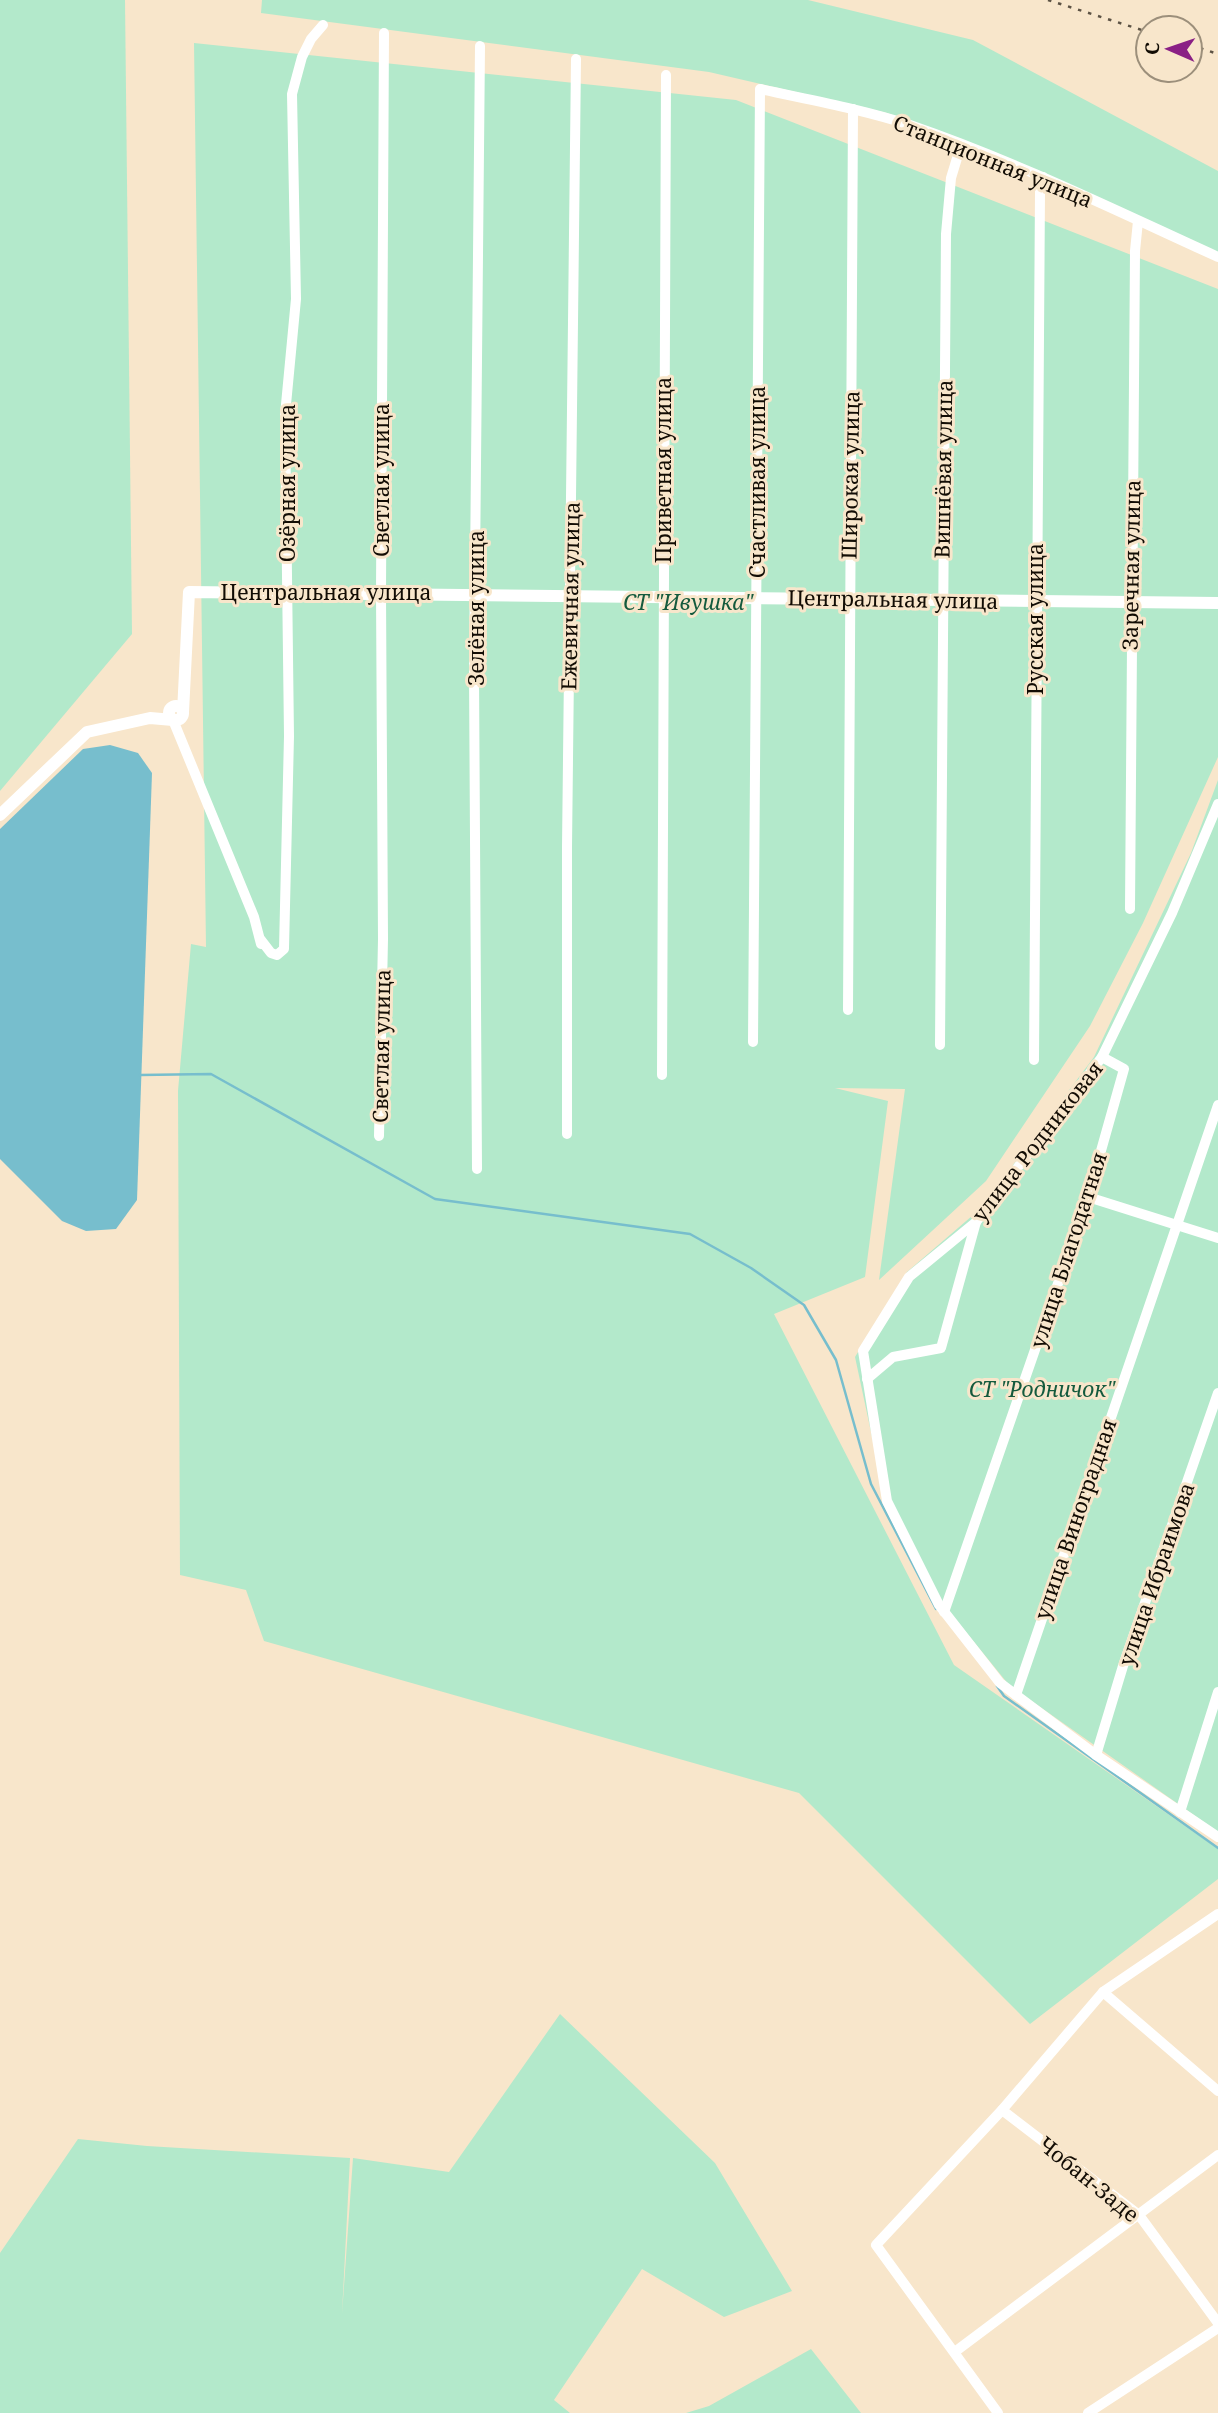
<svg xmlns="http://www.w3.org/2000/svg" width="1218" height="2413" viewBox="0 0 1218 2413" font-family="'Noto Serif',serif">
<style>
.green{fill:#b3e9cb}
.water{fill:#77becd}
.lines{fill:none;stroke-linecap:round;stroke-linejoin:round}
.stream{stroke:#77becd;stroke-width:2.5}
.minor{stroke:#fff;stroke-width:10}
.tertiary{stroke:#fff;stroke-width:12}
.rail{stroke:#5d5345;stroke-width:2.5;stroke-dasharray:3.5 7;stroke-linecap:butt}
.labels{text-anchor:middle;dominant-baseline:central;stroke-width:6;stroke-linejoin:round;paint-order:stroke}
.street-label{font-size:21px;fill:#120c04;stroke:#f8e6cb}
.park-label{font-size:21px;font-style:italic;fill:#145a3d;stroke:#f8e6cb}
</style>
<rect width="100%" height="100%" fill="#f8e6cb"/>
<g class="green">
<polygon points="0,0 125,0 132,634 0,791"/>
<polygon points="262,0 808,0 973,40 1218,171 1218,253 1043,175 887,113 709,72 261,13"/>
<polygon points="194,43 736,100 1218,289 1218,757 1143,923 1090,1026 986,1181 879,1280 905,1089 835,1088 888,1101 865,1277 774,1314 954,1665 1218,1849 1218,1879 1030,2024 799,1793 264,1641 246,1590 180,1575 178,1091 191,944 206,947"/>
<polygon points="1218,780 1218,1832 1009,1685 935,1594 887,1507 855,1357 907,1272 980,1209 1094,1057 1191,853"/>
<polygon points="560,2014 715,2163 792,2291 724,2317 642,2269 554,2400 570,2413 0,2413 0,2253 78,2139 147,2146 350,2158 342,2314 353,2158 449,2172"/>
<polygon points="811,2349 861,2413 686,2413 709,2406"/>
</g>
<polygon class="water" points="110,745 138,753 152,773 137,1200 116,1229 86,1231 62,1221 0,1159 0,829 83,749"/>
<g class="lines">
<g class="stream">
<polyline points="140,1075 211,1074 435,1199 690,1234 751,1268 804,1305 836,1360 871,1484 936,1609"/>
<polyline points="997,1686 1004,1696 1218,1848"/>
</g>
<g class="minor">
<polyline points="173,720 254,917 261,944"/>
<polyline points="1218,804 1172,913 1102,1057 976,1222 909,1277 863,1351 887,1501 939,1605 1000,1683 1096,1755 1218,1837"/>
<polyline points="1130,909 1135,251 1138,221"/>
<polyline points="261,940 271,953 277,955 284,949 289,736 285,415 296,299 292,94 302,57 311,39 323,25"/>
<polyline points="848,1010 853,109"/>
<path d="M753,1042l7,-953c50,11 101,20 150,36 105,36 207,86 308,132"/>
<polyline points="940,1045 946,234 951,178 961,145"/>
<polyline points="1034,1060 1040,192 1043,177"/>
<polyline points="662,1075 666,75"/>
<polyline points="567,1134 567,847 576,59"/>
<polyline points="379,1136 383,939 381,593 384,33"/>
<polyline points="477,1169 474,673 480,46"/>
<polyline points="1088,1197 1218,1238"/>
<polyline points="867,1379 893,1357 941,1348 976,1222"/>
<polyline points="944,1612 1088,1197 1124,1069 1102,1057"/>
<polyline points="1016,1695 1218,1105"/>
<polyline points="1096,1755 1123,1666 1218,1393"/>
<polyline points="1180,1812 1218,1692"/>
<polyline points="1103,1992 1218,2091"/>
<polyline points="1002,2110 1139,2215 1218,2323"/>
<polyline points="956,2351 1218,2155"/>
<polyline points="998,2413 876,2245 1002,2110 1103,1992 1218,1914"/>
<polyline points="1088,2413 1218,2328"/>
</g>
<g class="tertiary">
<circle cx="176" cy="713" r="7"/>
<polyline points="183,712 189,592 1218,603"/>
<polyline points="0,815 87,732 150,718 173,720"/>
</g>
<g class="rail">
<polyline points="1048,0 1148,32"/>
<polyline points="1190,45 1218,54"/>
</g>
</g>
<g class="labels">
<g class="street-label">
<text transform="translate(993 161) rotate(22)">Станционная улица</text>
<text transform="translate(943 469) rotate(-89)">Вишнёвая улица</text>
<text transform="translate(663 470) rotate(-90)">Приветная улица</text>
<text transform="translate(850 475) rotate(-89)">Широкая улица</text>
<text transform="translate(381 480) rotate(-90)">Светлая улица</text>
<text transform="translate(757 482) rotate(-90)">Счастливая улица</text>
<text transform="translate(287 483) rotate(-90)">Озёрная улица</text>
<text transform="translate(1131 565) rotate(-89)">Заречная улица</text>
<text x="326" y="592">Центральная улица</text>
<text transform="translate(570 596) rotate(-89)">Ежевичная улица</text>
<text transform="translate(893 599) rotate(1)">Центральная улица</text>
<text transform="translate(476 608) rotate(-90)">Зелёная улица</text>
<text transform="translate(1035 619) rotate(-90)">Русская улица</text>
<text transform="translate(381 1046) rotate(-89)">Светлая улица</text>
<text transform="translate(1037 1141) rotate(-52)">улица Родниковая</text>
<text transform="translate(1068 1250) rotate(-72)">улица Благодатная</text>
<text transform="translate(1075 1519) rotate(-71)">улица Виноградная</text>
<text transform="translate(1156 1574) rotate(-71)">улица Ибраимова</text>
<text transform="translate(1089 2179) rotate(39)">Чобан-Заде</text>
</g>
<g class="park-label">
<text x="688" y="602">СТ "Ивушка"</text>
<text x="1042" y="1389">СТ "Родничок"</text>
</g>
</g>
<g transform="translate(1169 49) rotate(272)"><circle r="33" fill="#f8e6cb" stroke="#9c8f7b" stroke-width="2"/>
<path d="M0-5L12 26L0 18L-12 26Z" fill="#8a2085"/>
<text y="-10" font-size="19" font-weight="bold" text-anchor="middle" fill="#120c04">С</text>
</g>
</svg>
